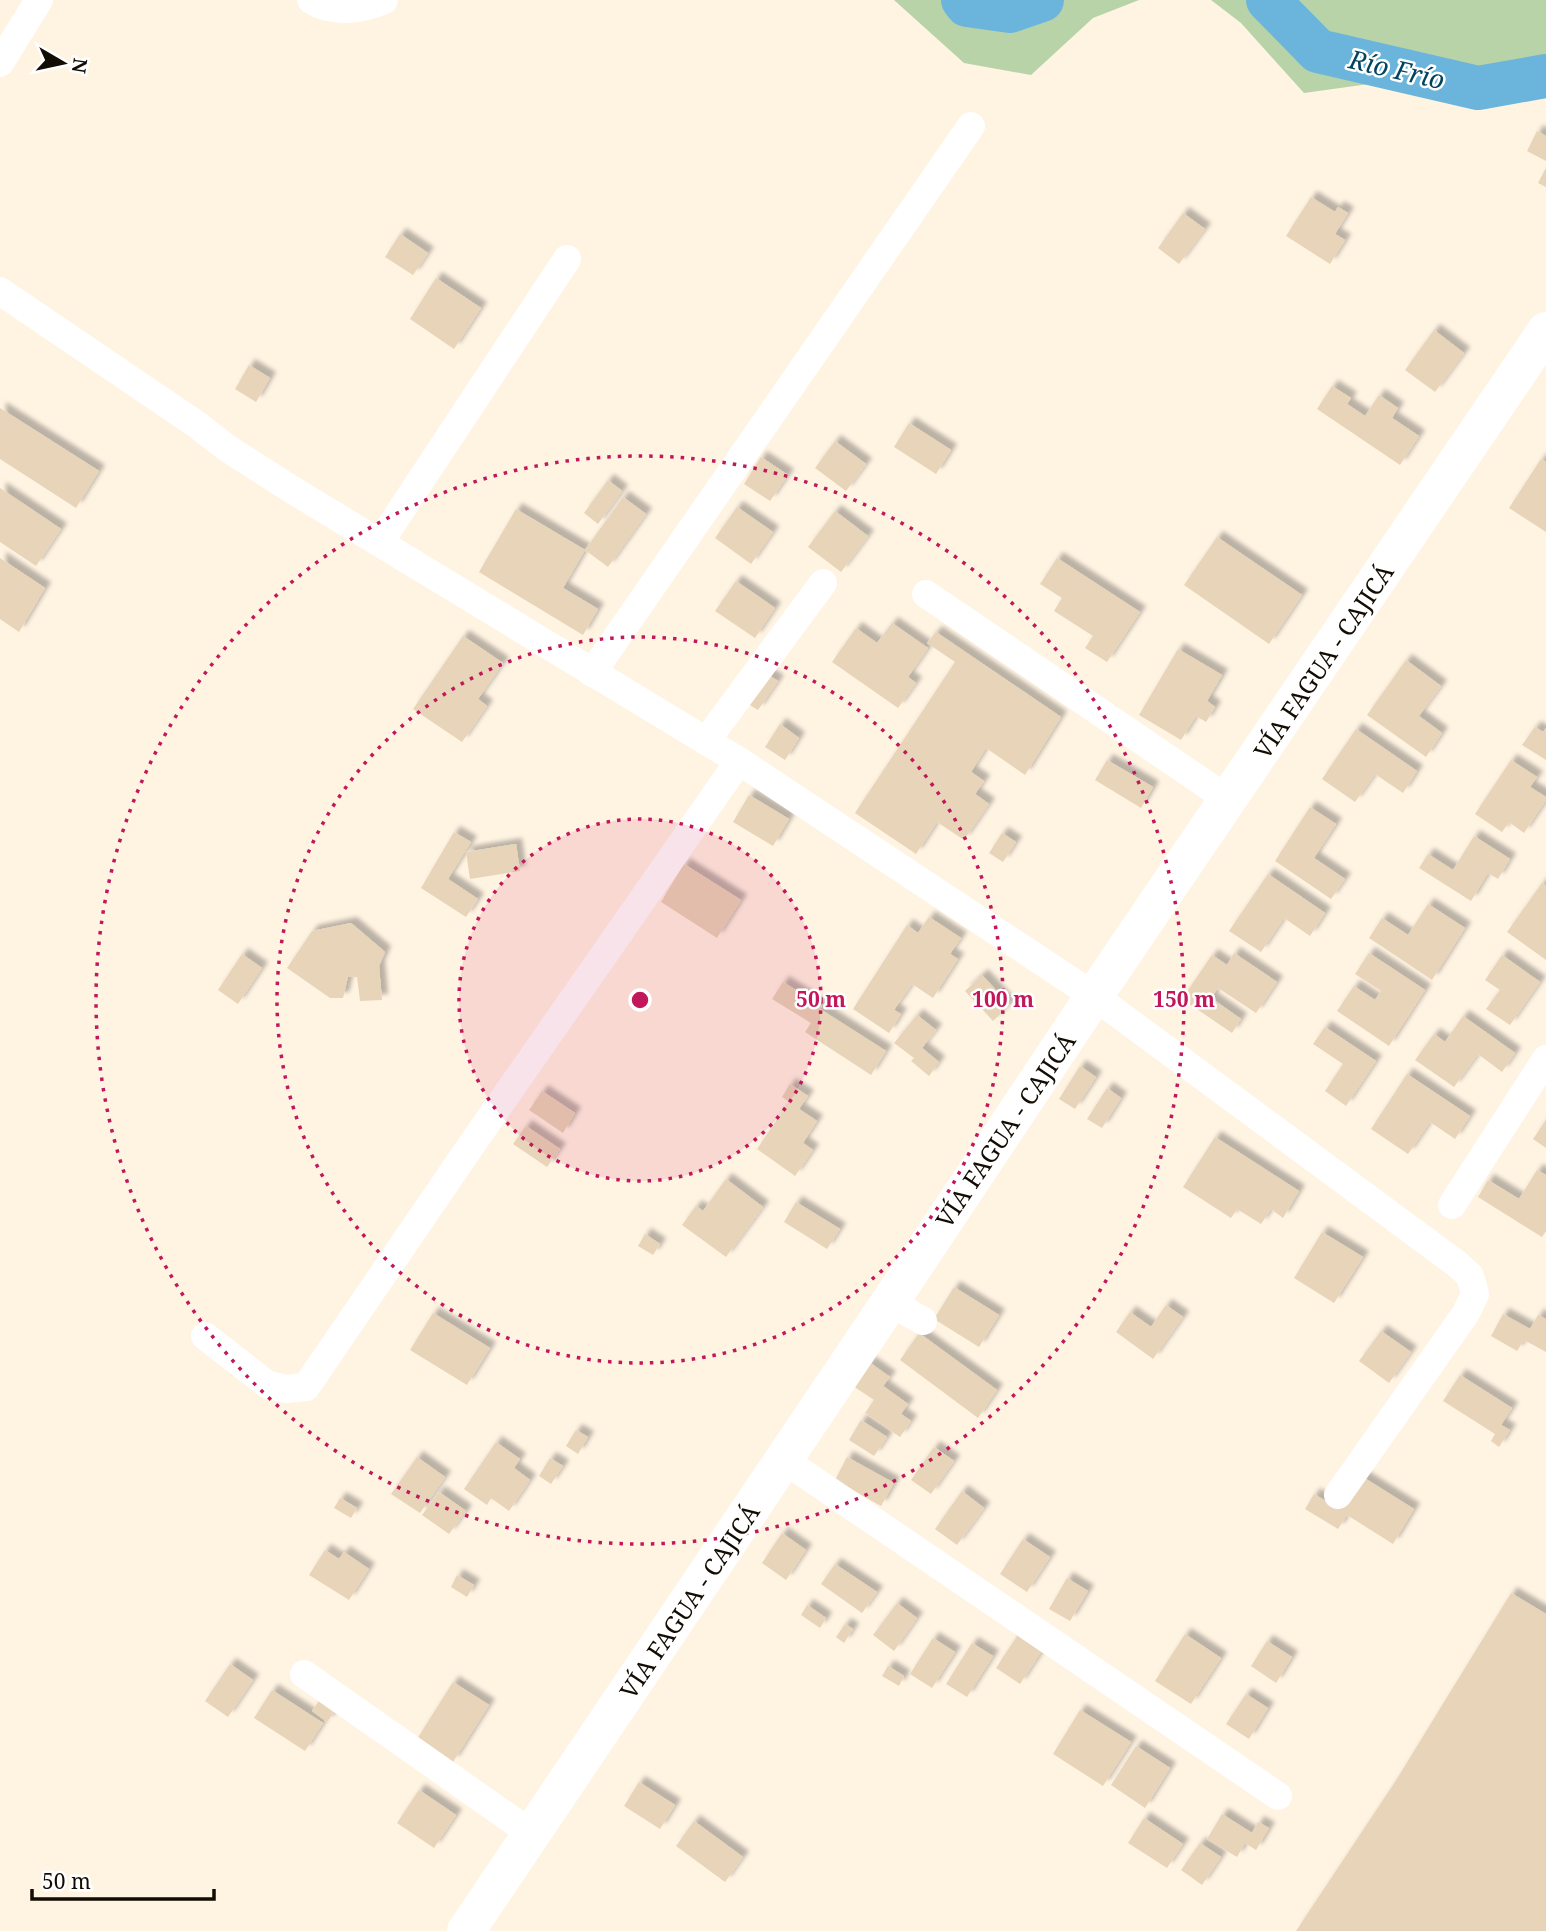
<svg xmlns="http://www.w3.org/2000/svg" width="1546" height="1931" viewBox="0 0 1546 1931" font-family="'Noto Serif',serif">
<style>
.green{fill:#b7d3a7}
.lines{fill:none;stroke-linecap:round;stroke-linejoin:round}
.river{stroke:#6bb5dc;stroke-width:44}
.building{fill:#e8d4b8;filter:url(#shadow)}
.street{stroke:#fff;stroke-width:28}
.secondary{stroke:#fff;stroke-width:38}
.ring{fill:none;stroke:#c2185b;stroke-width:3.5;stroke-dasharray:3.5 7}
.labels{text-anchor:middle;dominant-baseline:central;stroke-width:5;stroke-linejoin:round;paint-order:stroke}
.street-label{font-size:24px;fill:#120c03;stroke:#fff}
.water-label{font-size:26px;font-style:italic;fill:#02445e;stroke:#fff}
.centre{fill:#c2185b;stroke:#fff;stroke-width:3.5}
.ring-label{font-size:21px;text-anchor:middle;font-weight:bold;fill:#c2185b;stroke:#fff;stroke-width:5;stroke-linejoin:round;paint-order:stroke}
</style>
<defs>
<filter id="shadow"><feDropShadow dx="6" dy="-6" stdDeviation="2" flood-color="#0004"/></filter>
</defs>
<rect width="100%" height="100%" fill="#fff3e2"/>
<g class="green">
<polygon points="894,0 1139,0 1093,18 1031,75 964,63"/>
<polygon points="1211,0 1546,0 1546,76 1478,88 1399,70 1376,83 1304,93 1241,23"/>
</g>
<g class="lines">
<g class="river">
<polyline points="963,0 967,5 1010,11 1042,0"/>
<polyline points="1268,0 1318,51 1478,88 1546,76"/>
</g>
</g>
<g class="building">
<polygon points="1537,131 1546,136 1546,161 1527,151"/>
<polygon points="1546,168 1546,187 1538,183"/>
<polygon points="1311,197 1335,212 1338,207 1348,213 1335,234 1345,240 1330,264 1286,236"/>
<polygon points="1183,213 1205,229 1179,264 1158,248"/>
<polygon points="400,234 428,253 413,275 385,257"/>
<polygon points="436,278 481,308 454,349 410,319"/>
<polygon points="1434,330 1464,353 1435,392 1405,370"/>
<polygon points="249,365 270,378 256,402 235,389"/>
<polygon points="1332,386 1351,398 1347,404 1365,416 1379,395 1398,408 1392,418 1419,436 1400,465 1317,409"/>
<polygon points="0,408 99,471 76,508 0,459"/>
<polygon points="909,423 951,450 936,474 894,447"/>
<polygon points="835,441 866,464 846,491 815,468"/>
<polygon points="761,457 788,475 770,501 744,484"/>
<polygon points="1541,459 1546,462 1546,532 1509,508"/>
<polygon points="608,480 622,491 598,524 584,513"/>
<polygon points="0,488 61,529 36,566 0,542"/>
<polygon points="623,497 646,514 608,567 585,550"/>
<polygon points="737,507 773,532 751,564 715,538"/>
<polygon points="516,509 585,550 563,588 598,609 583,635 479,572"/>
<polygon points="835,511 868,536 841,572 808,547"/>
<polygon points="1217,537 1302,595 1269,644 1184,585"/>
<polygon points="0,558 45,588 19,632 0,619"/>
<polygon points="1057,558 1140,612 1107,662 1085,648 1093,636 1054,611 1062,598 1040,584"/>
<polygon points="736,581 775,608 755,638 715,611"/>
<polygon points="892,623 928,648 908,677 916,683 898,708 832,662 856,628 877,643"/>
<polygon points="936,632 1061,717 1025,775 986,748 971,772 984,781 975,794 989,804 964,840 937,822 916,854 855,813 955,662 927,643"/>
<polygon points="463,636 503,663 478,699 487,706 462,742 413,709"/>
<polygon points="1178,649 1222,675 1207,701 1215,707 1206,722 1196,716 1181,740 1139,715"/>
<polygon points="1406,660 1441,686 1419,716 1442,733 1426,757 1367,715"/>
<polygon points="765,673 778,681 758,710 745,702"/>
<polygon points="780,724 799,738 785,760 765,747"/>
<polygon points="1535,727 1543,732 1546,728 1546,760 1522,745"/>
<polygon points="1356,729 1417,771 1403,793 1375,774 1355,802 1322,779"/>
<polygon points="1107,760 1153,787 1141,808 1095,780"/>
<polygon points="1511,760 1537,777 1530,787 1546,797 1546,800 1524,833 1509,822 1502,832 1475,814"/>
<polygon points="749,795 789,819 773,846 733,822"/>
<polygon points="1310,807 1336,824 1314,858 1345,879 1331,899 1275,861"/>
<polygon points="454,832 471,842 448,879 478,899 466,917 421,888"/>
<polygon points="1002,833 1016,842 1003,862 989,853"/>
<polygon points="1474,836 1510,859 1498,879 1488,873 1471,901 1419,868 1428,854 1453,870"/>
<polygon points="516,844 520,871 470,879 466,852"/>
<polygon points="684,864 741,900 717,938 661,902"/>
<polygon points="1268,874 1325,913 1310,936 1284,918 1261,952 1229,931"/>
<polygon points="1542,883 1546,886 1546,960 1507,932"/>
<polygon points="1428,904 1465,928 1432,980 1369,938 1382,918 1408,935"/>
<polygon points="929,917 961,938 950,954 958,959 933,998 912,984 894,1010 901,1014 889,1033 853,1009 907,925 918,933"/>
<polygon points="351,923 385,952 379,966 382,1000 360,1001 357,977 348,977 343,998 330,998 287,968 312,931"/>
<polygon points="1234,953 1277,982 1256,1013 1218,988 1211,998 1241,1019 1232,1033 1182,999 1212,955 1227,965"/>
<polygon points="1369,953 1425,990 1389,1046 1337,1011 1354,986 1375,1000 1381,991 1355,974"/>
<polygon points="242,954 262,968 238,1004 218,990"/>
<polygon points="1502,955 1540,982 1510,1025 1486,1009 1500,990 1485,980"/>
<polygon points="982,975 1010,1005 993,1021 965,991"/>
<polygon points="783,982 822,1006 820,1009 886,1051 871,1075 805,1032 811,1023 772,999"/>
<polygon points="917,1015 936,1030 922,1048 939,1062 929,1076 911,1061 914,1058 894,1043"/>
<polygon points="1463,1016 1515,1053 1502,1072 1478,1054 1454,1087 1415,1060 1434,1034 1445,1042"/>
<polygon points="1325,1027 1376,1061 1346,1106 1325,1091 1343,1064 1313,1044"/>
<polygon points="1080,1066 1096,1077 1075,1109 1059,1099"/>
<polygon points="1407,1074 1470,1116 1455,1139 1430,1122 1408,1154 1371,1129"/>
<polygon points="790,1084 808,1096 799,1109 817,1121 803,1143 813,1150 795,1176 757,1149 789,1102 782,1097"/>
<polygon points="1107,1088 1121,1098 1102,1128 1087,1119"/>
<polygon points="542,1091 575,1113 563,1133 529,1110"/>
<polygon points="1546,1120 1546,1148 1533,1139"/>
<polygon points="526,1126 560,1149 547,1167 513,1144"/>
<polygon points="1215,1137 1299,1191 1283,1218 1271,1209 1261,1224 1237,1209 1231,1218 1183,1187"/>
<polygon points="1537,1170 1546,1175 1546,1231 1542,1237 1478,1197 1488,1180 1519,1199"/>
<polygon points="726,1179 763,1207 726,1257 682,1225 696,1206 703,1211"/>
<polygon points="796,1202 840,1229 827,1249 784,1222"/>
<polygon points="1322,1232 1363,1257 1334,1303 1294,1278"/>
<polygon points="645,1234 660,1244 653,1255 638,1246"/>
<polygon points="954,1287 999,1315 979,1347 934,1319"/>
<polygon points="1166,1305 1183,1317 1153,1359 1116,1332 1130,1312 1151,1327"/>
<polygon points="433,1313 490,1348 467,1385 410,1350"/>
<polygon points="1503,1314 1530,1329 1538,1315 1546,1319 1546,1352 1524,1340 1517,1351 1491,1336"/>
<polygon points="1381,1331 1411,1352 1389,1383 1359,1361"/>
<polygon points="919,1333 997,1390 978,1418 900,1360"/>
<polygon points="869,1362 890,1377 883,1386 908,1404 901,1414 911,1421 900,1437 865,1413 874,1400 853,1386"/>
<polygon points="1460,1375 1512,1408 1501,1425 1510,1430 1499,1447 1491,1441 1495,1434 1443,1401"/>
<polygon points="861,1420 887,1437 874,1456 849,1440"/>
<polygon points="576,1430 588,1437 578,1454 566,1446"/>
<polygon points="496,1442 520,1459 514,1468 530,1480 509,1511 491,1498 487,1505 464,1489"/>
<polygon points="934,1447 954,1461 931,1494 911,1480"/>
<polygon points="417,1457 445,1477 420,1513 391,1494"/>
<polygon points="847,1457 894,1483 881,1506 835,1480"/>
<polygon points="550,1458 563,1466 551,1484 539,1476"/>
<polygon points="1358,1474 1414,1509 1393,1544 1347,1515 1338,1529 1305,1509 1314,1494 1337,1508"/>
<polygon points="962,1491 984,1508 957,1545 935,1529"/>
<polygon points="439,1492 466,1511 449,1534 422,1515"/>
<polygon points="340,1498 357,1508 351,1518 334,1508"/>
<polygon points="782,1533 806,1550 786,1580 762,1563"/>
<polygon points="1023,1539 1050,1557 1027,1592 1000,1574"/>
<polygon points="325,1550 339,1559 344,1552 369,1569 349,1600 309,1575"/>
<polygon points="835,1564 877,1592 862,1613 821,1584"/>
<polygon points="457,1575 474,1585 467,1597 451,1587"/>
<polygon points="1067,1578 1088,1591 1070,1621 1049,1609"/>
<polygon points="1511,1593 1546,1614 1546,1931 1296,1931 1395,1782"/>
<polygon points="897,1603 917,1618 894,1651 873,1635"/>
<polygon points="807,1605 826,1618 820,1628 801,1615"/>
<polygon points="845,1624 853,1629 844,1643 836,1637"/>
<polygon points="1019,1633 1043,1649 1020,1684 996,1668"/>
<polygon points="1185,1634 1221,1658 1191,1704 1155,1681"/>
<polygon points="933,1638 955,1652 932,1688 910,1674"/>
<polygon points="1267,1641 1292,1657 1276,1683 1251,1666"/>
<polygon points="972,1643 993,1656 967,1697 946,1684"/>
<polygon points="230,1664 253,1680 228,1717 205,1701"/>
<polygon points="888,1666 904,1676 899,1686 882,1676"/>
<polygon points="453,1682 489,1705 453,1762 417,1739"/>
<polygon points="272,1690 323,1723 305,1751 254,1718"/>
<polygon points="1246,1694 1268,1708 1249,1739 1226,1724"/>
<polygon points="321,1698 337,1708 327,1722 312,1711"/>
<polygon points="1080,1710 1131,1742 1103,1786 1053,1754"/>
<polygon points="1136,1746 1170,1768 1145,1808 1111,1785"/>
<polygon points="639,1782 675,1805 660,1829 624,1806"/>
<polygon points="419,1790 456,1815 434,1848 397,1823"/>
<polygon points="1222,1814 1252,1833 1258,1822 1269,1828 1256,1850 1245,1843 1237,1857 1207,1839"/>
<polygon points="1144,1818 1183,1844 1167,1868 1128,1843"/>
<polygon points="694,1821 743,1857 725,1882 676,1846"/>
<polygon points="1200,1843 1221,1857 1202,1885 1181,1870"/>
</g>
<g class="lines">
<g class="street">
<path d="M311,0c22,14 51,10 73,0"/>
<polyline points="0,63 39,0"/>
<polyline points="0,291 196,424 227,448 291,489 739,761 1094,996 1457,1264 1470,1276 1475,1294 1466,1313 1338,1495"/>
<polyline points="380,542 567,259"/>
<polyline points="926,594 1229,800"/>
<polyline points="592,673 971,126"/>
<polyline points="706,741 823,583"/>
<polyline points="1452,1205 1546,1059"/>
<polyline points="890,1302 923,1321"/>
<polyline points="205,1336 268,1385 286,1389 306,1387 470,1147 739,761"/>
<polyline points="784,1460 1278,1796"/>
<polyline points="304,1674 532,1834"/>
</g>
<polyline class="secondary" points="466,1931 908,1275 1094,996 1546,331"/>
</g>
<circle cx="640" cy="1000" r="181" fill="#c2185b" fill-opacity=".12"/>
<g class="ring">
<circle cx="640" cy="1000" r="181"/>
<circle cx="640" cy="1000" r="363"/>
<circle cx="640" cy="1000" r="544"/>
</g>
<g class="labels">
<g class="street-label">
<text transform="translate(1323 661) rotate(-56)">VÍA FAGUA - CAJICÁ</text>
<text transform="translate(1005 1130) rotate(-56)">VÍA FAGUA - CAJICÁ</text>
<text transform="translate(689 1601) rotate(-56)">VÍA FAGUA - CAJICÁ</text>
</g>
<g class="water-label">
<text transform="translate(1397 69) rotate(13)">Río Frío</text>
</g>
</g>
<circle cx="640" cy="1000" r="10" class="centre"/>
<g class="ring-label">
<text x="821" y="1007">50 m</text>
<text x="1003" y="1007">100 m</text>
<text x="1184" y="1007">150 m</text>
</g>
<g transform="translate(63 63) rotate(99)" stroke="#ffffff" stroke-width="5" paint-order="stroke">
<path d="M0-5L12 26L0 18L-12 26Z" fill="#120c03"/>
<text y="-10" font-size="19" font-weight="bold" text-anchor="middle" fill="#120c03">N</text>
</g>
<path d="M32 1889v10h182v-10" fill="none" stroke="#120c03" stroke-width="3.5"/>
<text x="42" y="1889" font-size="21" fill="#120c03" stroke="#ffffff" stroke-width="5" paint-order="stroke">50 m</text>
</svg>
